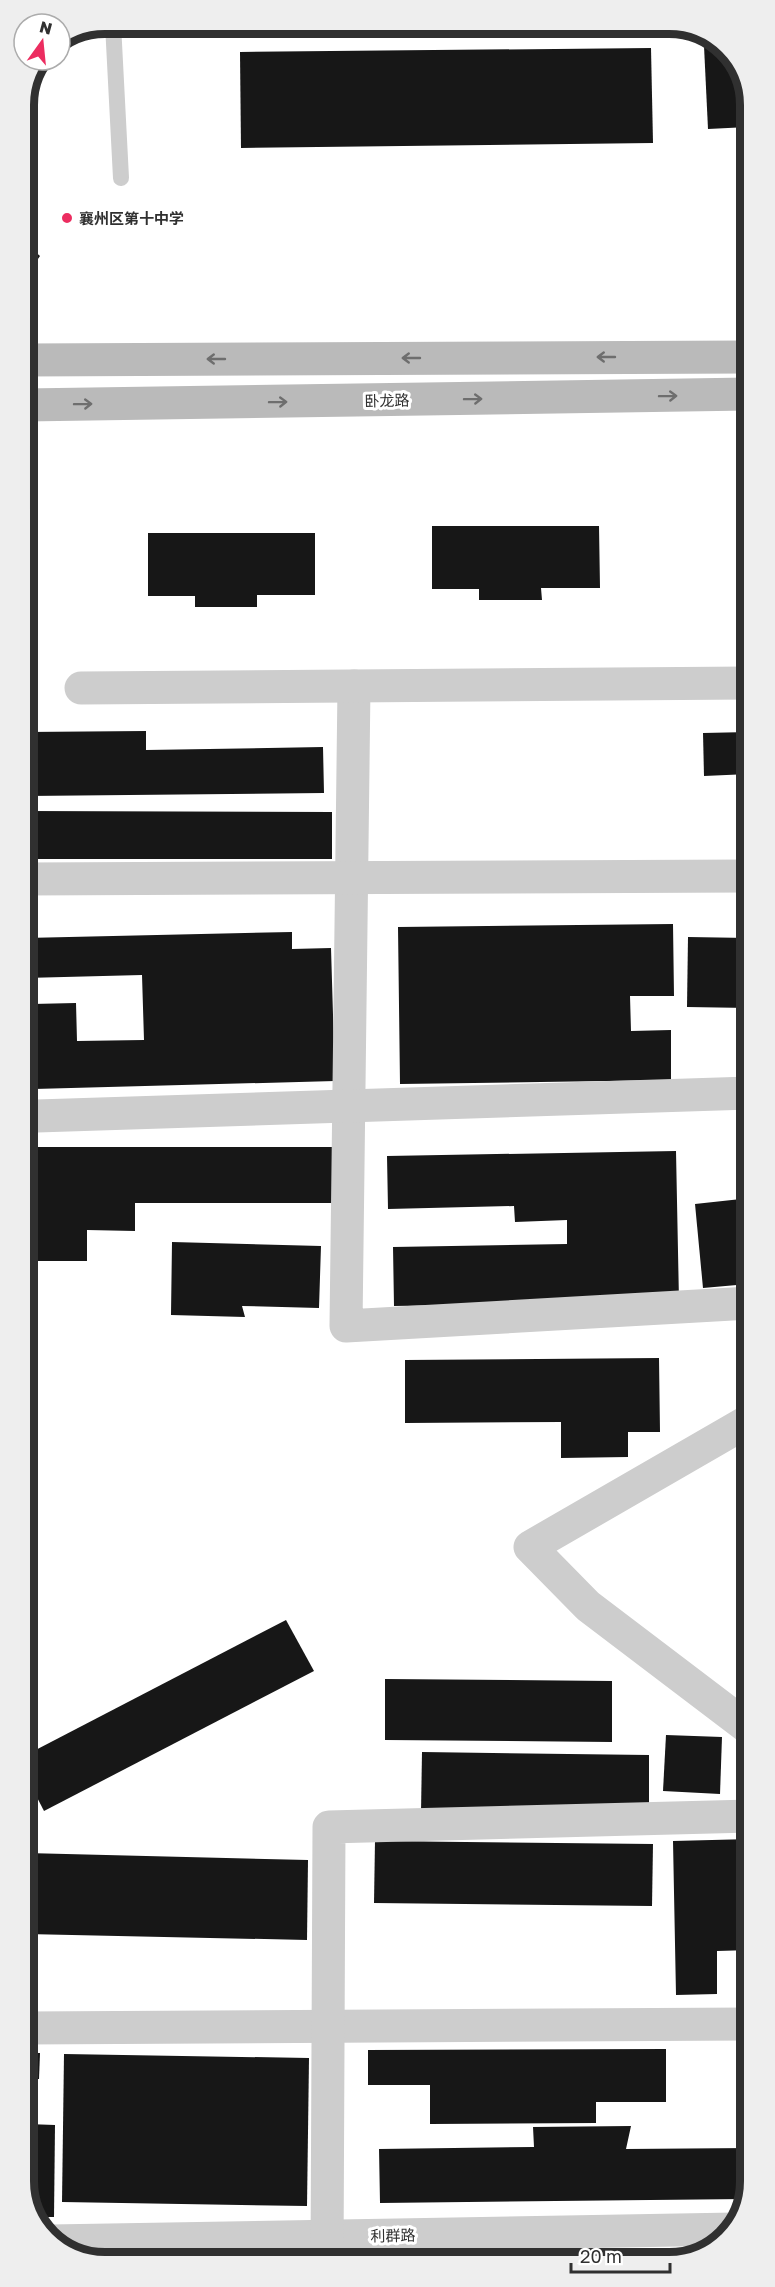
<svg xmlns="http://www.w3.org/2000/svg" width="775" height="2287" viewBox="0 0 775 2287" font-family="'Golos Text','Noto Sans SC',sans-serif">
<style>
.building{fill:#171717}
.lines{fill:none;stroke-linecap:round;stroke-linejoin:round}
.lane{stroke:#cdcdcd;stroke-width:16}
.street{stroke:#cdcdcd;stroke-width:33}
.secondary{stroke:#bababa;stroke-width:33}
.oneway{stroke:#6e6e6e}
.poi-dot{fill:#ec2d60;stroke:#fff;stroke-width:2}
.labels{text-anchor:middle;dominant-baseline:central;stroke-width:6;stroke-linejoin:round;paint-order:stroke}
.poi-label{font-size:15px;font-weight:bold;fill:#303030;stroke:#fff;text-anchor:start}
.street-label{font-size:15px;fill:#303030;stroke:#fff}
.rim{fill:none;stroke:#303030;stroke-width:8}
</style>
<rect width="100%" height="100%" fill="#fff"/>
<g class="building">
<polygon points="724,45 748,84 748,127 708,129 704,46"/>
<polygon points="651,48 653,143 241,148 240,52"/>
<polygon points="24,242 40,256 24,279"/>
<polygon points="432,526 599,526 600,588 541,588 542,600 479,600 479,589 432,589"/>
<polygon points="148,533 315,533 315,595 257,595 257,607 195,607 195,596 148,596"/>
<polygon points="146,731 146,750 323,747 324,793 27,796 26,732"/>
<polygon points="749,732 749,774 704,776 703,733"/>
<polygon points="25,811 332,812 332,859 25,859"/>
<polygon points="673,924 674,996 630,996 631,1031 671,1030 671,1080 400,1084 398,927"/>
<polygon points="292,932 292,949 331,948 335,1081 34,1089 32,1004 76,1003 77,1041 144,1040 142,975 25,978 25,938"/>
<polygon points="688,937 749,938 749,1008 687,1007"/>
<polygon points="25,1147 332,1147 332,1203 135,1203 135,1231 87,1230 87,1261 26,1261"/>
<polygon points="750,1148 750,1204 748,1204 742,1149"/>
<polygon points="676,1151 679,1301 394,1306 393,1247 567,1244 567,1220 515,1222 514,1206 388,1209 387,1156"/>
<polygon points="741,1199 748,1284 703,1288 695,1204"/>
<polygon points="172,1242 321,1246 319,1308 242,1306 245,1317 171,1315"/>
<polygon points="659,1358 660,1432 628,1432 628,1457 561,1458 561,1422 405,1423 405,1360"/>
<polygon points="286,1620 314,1671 44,1811 26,1776 26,1755"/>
<polygon points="385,1679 612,1681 612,1742 385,1740"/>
<polygon points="666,1735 722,1737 720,1794 663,1791"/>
<polygon points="422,1752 649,1755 649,1815 421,1813"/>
<polygon points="751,1839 751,1950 717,1951 717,1994 676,1995 673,1841"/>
<polygon points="375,1841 653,1844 652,1906 374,1903"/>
<polygon points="26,1853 308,1860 307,1940 26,1934"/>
<polygon points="666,2049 666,2102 596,2102 596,2123 430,2124 430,2085 368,2085 368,2050"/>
<polygon points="27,2053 40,2053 39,2079 27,2079"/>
<polygon points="64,2054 309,2058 307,2206 62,2202"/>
<polygon points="27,2124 55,2125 54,2217 36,2217 27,2203"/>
<polygon points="631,2126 626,2149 751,2148 751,2182 745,2199 380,2203 379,2149 534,2147 533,2127"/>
</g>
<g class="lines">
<polyline class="lane" points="113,24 121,178"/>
<g class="street">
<polyline points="354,686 346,1326 750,1303"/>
<polyline points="81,688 749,683"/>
<polyline points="25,879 749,876"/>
<polyline points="37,1116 750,1093"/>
<polyline points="750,1420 530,1547 588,1606 750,1729"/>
<polyline points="26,2028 751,2024"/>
<polyline points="51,2241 735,2229"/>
<polyline points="327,2262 329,1827 751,1816"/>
</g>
<g class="secondary">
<polyline points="24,360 749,357"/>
<polyline points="25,405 749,394"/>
</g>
</g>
<defs><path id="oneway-shaft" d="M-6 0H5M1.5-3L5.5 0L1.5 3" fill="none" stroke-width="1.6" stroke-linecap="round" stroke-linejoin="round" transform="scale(1.5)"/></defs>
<g class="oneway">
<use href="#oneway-shaft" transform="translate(606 357) rotate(180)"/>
<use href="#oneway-shaft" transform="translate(411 358) rotate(180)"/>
<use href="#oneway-shaft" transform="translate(216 359) rotate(180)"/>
<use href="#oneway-shaft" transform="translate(668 396) rotate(-1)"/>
<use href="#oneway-shaft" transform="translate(473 399) rotate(-1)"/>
<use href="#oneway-shaft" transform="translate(278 402) rotate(-1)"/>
<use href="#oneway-shaft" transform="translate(83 404) rotate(-1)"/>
</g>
<circle class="poi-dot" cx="67" cy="218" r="6"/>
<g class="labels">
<g class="poi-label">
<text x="79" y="218">襄州区第十中学</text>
</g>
<g class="street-label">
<text transform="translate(387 400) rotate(-1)">卧龙路</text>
<text transform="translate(393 2235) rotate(-1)">利群路</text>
</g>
</g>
<path d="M0 0H775V2287H0ZM105 34H669A71 71 0 0 1 740 105V2181A71 71 0 0 1 669 2252H105A71 71 0 0 1 34 2181V105A71 71 0 0 1 105 34Z" fill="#eee" fill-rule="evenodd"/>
<path class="rim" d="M105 34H669A71 71 0 0 1 740 105V2181A71 71 0 0 1 669 2252H105A71 71 0 0 1 34 2181V105A71 71 0 0 1 105 34Z"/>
<g transform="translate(42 42) rotate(15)"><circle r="28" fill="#ffffff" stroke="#acacac" stroke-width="1.5"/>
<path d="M0-4.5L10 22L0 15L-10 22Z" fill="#ec2d60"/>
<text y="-9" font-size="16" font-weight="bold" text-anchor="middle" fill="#303030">N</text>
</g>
<path d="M571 2263v9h99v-9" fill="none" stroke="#303030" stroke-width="3"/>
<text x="580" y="2263" font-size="18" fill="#303030" stroke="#ffffff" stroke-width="4.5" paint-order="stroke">20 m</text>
</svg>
